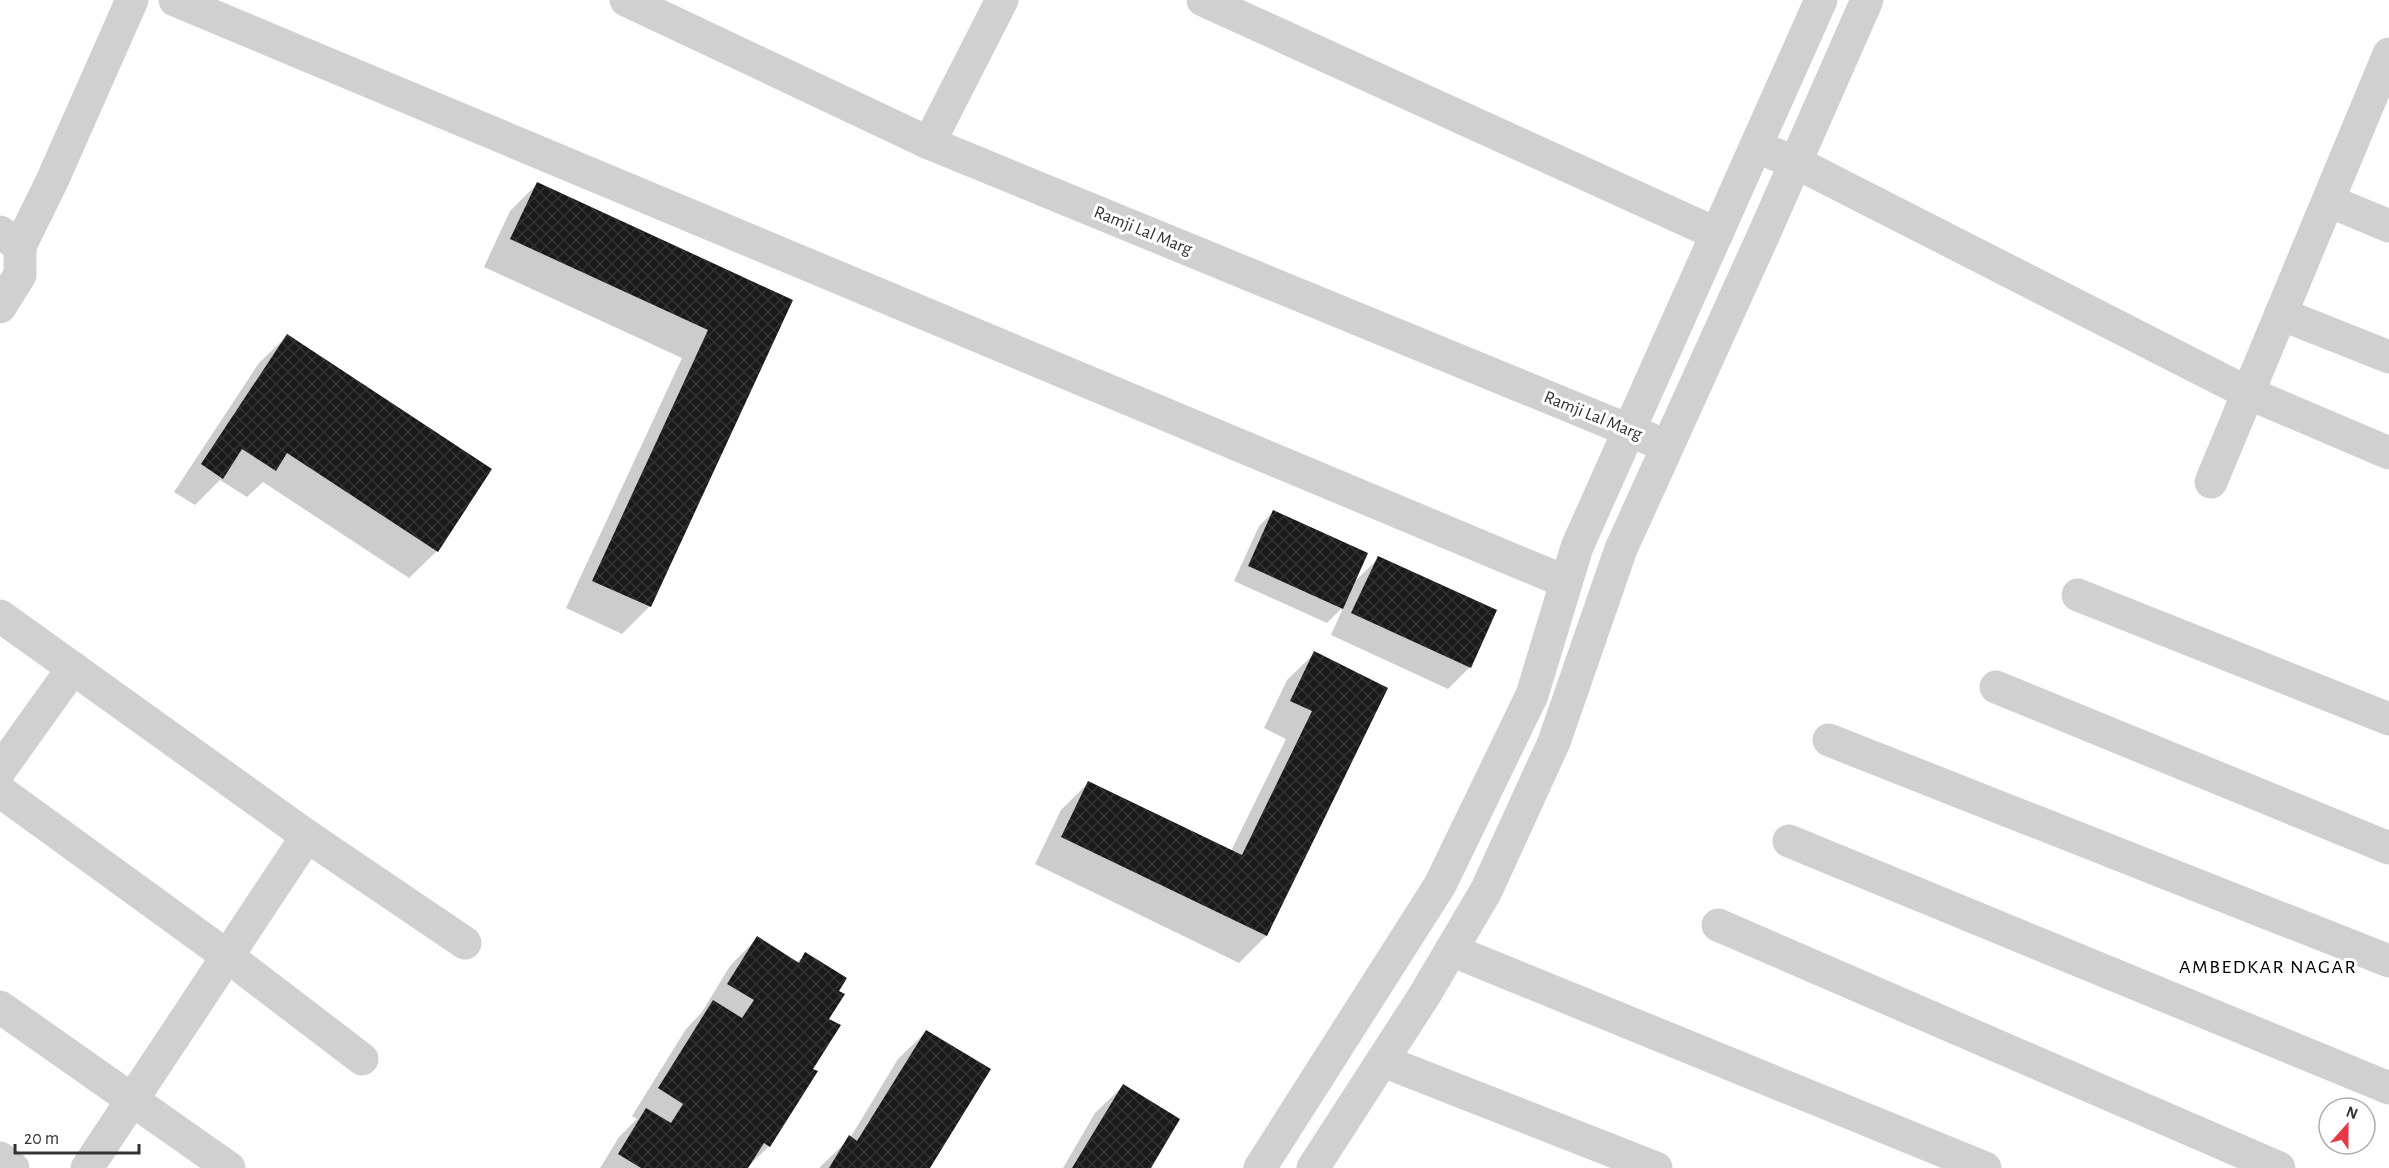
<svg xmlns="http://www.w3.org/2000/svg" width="2389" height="1168" viewBox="0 0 2389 1168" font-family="'Alegreya Sans',sans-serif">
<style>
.shadow{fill:#0003}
.building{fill:url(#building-cross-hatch)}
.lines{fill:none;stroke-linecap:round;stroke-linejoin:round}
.minor{stroke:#d0d0d0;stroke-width:33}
.labels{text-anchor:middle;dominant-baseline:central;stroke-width:6;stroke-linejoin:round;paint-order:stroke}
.street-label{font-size:18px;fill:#333;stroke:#fff}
.neighbourhood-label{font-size:20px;letter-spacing:1.5px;fill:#000;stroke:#fff}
</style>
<defs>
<pattern id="building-cross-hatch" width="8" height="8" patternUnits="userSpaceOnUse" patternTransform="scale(1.5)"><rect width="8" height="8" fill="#1a1a1a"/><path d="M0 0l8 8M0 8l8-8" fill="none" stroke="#333"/></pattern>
</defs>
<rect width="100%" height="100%" fill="#fff"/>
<g class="shadow">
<polygon points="537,184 791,301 649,607 622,634 566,608 682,358 484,267 510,211"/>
<polygon points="287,336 437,551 409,578 263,482 247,497 220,480 195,505 174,492 259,363"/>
<polygon points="1274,511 1353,583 1379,558 1470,667 1448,689 1331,635 1344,606 1327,623 1234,581 1259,526"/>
<polygon points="1315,653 1386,689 1266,936 1239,963 1035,864 1061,810 1089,782 1231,851 1286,739 1264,728 1287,680"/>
<polygon points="757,938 796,963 806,954 837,991 811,1069 769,1146 747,1168 600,1168 619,1137 637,1119 632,1116 686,1029 702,1012 730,966"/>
<polygon points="926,1032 929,1168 819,1168 850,1138 898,1059"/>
<polygon points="1123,1086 1149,1168 1063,1168 1095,1113"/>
</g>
<g class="building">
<polygon points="537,182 793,300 651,607 592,581 708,330 510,239"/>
<polygon points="287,334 492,469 438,552 287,453 276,471 242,449 223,479 201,464"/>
<polygon points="1273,510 1368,553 1343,609 1248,566"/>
<polygon points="1378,556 1497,610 1471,668 1351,613"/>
<polygon points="1314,651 1388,688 1267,936 1061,837 1088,781 1242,855 1312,711 1290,701"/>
<polygon points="757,936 799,963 805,952 847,978 839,991 845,994 829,1019 841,1025 813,1069 818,1071 770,1147 764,1143 748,1168 641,1168 618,1154 646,1108 671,1123 683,1104 658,1088 713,1000 742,1018 754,1000 727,984"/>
<polygon points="926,1030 991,1069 930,1168 829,1168 849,1135 857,1141"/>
<polygon points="1123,1084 1180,1119 1151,1168 1072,1168"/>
</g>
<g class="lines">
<g class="minor">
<polyline points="175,0 1566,582"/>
<polyline points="626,0 929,143 1650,439"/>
<polyline points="1203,0 1717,234"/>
<polyline points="929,143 1002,0"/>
<polyline points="1774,154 1795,162 2248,393 2389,453"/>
<polyline points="2329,201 2389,226"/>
<polyline points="0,232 20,246 20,275 0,307"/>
<polyline points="20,246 52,181 132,0"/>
<polyline points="2281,314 2389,357"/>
<polyline points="2211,482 2389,54"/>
<polyline points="2078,595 2389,719"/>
<polyline points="0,616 307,836 465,943"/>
<polyline points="1996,687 2389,848"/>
<polyline points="1829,740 2389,961"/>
<polyline points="0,770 73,668"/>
<polyline points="0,791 227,956 362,1059"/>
<polyline points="1789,841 2389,1088"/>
<polyline points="1718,925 2279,1168"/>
<polyline points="1451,950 1985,1168"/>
<polyline points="0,1007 229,1168"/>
<polyline points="1383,1061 1656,1168"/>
<polyline points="0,1158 13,1168"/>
<polyline points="87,1168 307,836"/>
<polyline points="1260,1168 1440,885 1532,695 1577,547 1821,0"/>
<polyline points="1313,1168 1424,996 1486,891 1554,742 1621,549 1764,234 1867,0"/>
</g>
</g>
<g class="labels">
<g class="street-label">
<text transform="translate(1143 231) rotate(22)">Ramji Lal Marg</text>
<text transform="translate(1593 416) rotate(22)">Ramji Lal Marg</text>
</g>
<g class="neighbourhood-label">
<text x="2268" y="967">AMBEDKAR NAGAR</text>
</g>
</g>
<g transform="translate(2347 1126) rotate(21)"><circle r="28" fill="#ffffff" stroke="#adadad" stroke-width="1.5"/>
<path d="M0-4.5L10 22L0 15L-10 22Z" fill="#e63946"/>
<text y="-9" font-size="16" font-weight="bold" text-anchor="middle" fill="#333333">N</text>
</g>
<path d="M15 1144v9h124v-9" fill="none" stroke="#333333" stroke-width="3"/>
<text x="24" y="1144" font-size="18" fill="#333333" stroke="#ffffff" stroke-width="4.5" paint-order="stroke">20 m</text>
</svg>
